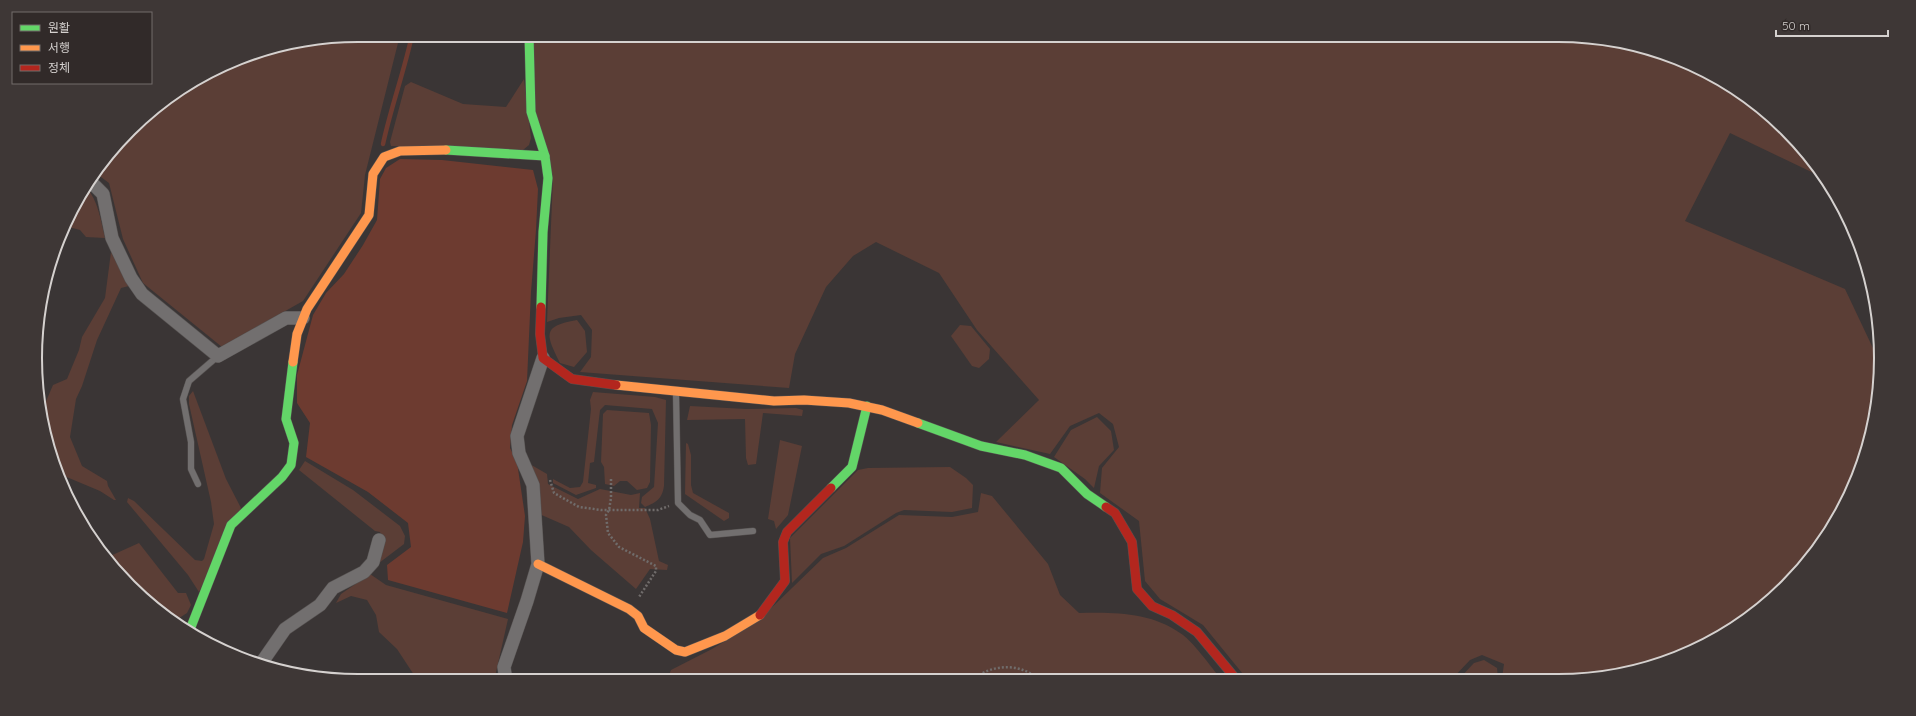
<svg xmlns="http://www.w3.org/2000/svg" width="1916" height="716" viewBox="0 0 1916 716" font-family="Quicksand,'Noto Sans KR',sans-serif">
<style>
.green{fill:#5b3e36}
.water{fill:#6d3b30}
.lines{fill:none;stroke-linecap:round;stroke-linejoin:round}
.stream{stroke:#6d3b30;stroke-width:4.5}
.lane-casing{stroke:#555150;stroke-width:7}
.street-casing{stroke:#555150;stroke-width:14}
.fast-casing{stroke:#555150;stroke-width:10}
.slow-casing{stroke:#555150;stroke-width:10}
.jam-casing{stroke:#555150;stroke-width:10}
.path{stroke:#706c6b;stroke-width:2.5;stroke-dasharray:2 2;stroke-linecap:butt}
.lane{stroke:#726f6f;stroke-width:6}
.street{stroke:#726f6f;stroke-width:13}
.fast{stroke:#63d668;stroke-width:9}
.slow{stroke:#ff974d;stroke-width:9}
.jam{stroke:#b3261e;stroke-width:9}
.rim{fill:none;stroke:#d5d1cf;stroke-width:2}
</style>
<rect width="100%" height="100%" fill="#3a3535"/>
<g class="green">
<polygon points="358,35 400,35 365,175 361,213 303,301 222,347 143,283 123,239 109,183 97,174 145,115 197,78 254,52"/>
<polygon points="534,35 1558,35 1642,46 1701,68 1755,102 1801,145 1824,178 1730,133 1685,221 1845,289 1880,363 1880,379 1870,442 1827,537 1771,601 1701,648 1600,678 1502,678 1504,664 1482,655 1470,660 1452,679 1247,679 1203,625 1160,599 1145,581 1139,521 1100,493 1102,468 1119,447 1113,424 1099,413 1070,426 1050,454 996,442 1039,400 977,330 939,273 876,242 853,256 826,287 795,354 789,388 580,372 591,357 592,330 581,315 559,318 547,322 553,177 534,110"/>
<polygon points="524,79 531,138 529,145 523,150 391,146 390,142 405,86 411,82 463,104 506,107"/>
<path d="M86,187c12,13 15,34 19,51l-19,-1 -6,-7 -15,-4 13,-29z"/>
<polygon points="111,252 129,286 121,288 97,340 82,386 76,399 70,437 82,466 107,481 108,486 116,500 114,500 100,491 57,473 41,421 41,413 53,385 67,379 79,350 82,337 105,298"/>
<path d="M577,320l8,11 2,21 -13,15 -14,-4c-13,-27 -20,-37 17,-43z"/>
<polygon points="960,325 971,326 990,349 989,359 979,368 972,366 951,336"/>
<polygon points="193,391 226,479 241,508 199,592 188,575 127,502 128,498 134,501 195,560 202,561 204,559 214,524 211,502 189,404 189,396"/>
<path d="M593,392l62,5 11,3 -2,86c-2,13 -7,16 -19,21l-4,-4 1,-6 12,-10 4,-64 -6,-14 -47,-4 -5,5 -6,52 -4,1 -2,20 8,2v3l-20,7 -23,-12v-4l17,9 10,-1 3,-5 8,-73 -1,-9z"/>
<polygon points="690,406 746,409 796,408 803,410 802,416 763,413 756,464 748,465 746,458 745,419 687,420"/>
<polygon points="607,410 649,413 651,425 650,482 647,488 637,490 627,481 620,481 614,486 605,484 604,467 601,462 603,414"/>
<polygon points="1097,417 1111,431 1114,450 1099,466 1094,488 1085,479 1054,457 1071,430"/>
<polygon points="780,440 802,446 788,515 776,529 774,521 768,519"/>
<polygon points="686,443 688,444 691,455 691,485 693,493 729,513 729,518 724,521 685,494"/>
<polygon points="305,461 353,490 400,526 405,536 404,544 379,563 384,542 380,532 375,531 299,470"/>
<polygon points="528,463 547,474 548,484 578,499 600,489 631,495 640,493 639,508 645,508 650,519 659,561 668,565 667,570 650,569 636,589 591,550 569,527 537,513"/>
<polygon points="950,467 966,478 973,485 972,508 952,512 904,510 896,513 844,546 821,554 792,583 790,538 858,470 868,468"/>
<path d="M981,493l11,3 56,68 12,31 19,18c34,-1 72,-1 101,20 12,7 31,34 41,46l-554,1 4,-10 41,-21 46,-28 65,-63 23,-10 53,-33 53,2 26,-5z"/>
<polygon points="139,543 178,593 186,593 191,605 187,613 173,622 162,614 108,557"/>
<polygon points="370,574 386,585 508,619 494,681 418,681 397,649 379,632 376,615 367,600 351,596 336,603 341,594"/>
<polygon points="1484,660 1497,668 1498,678 1459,679 1474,663"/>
</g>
<polygon class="water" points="400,159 442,160 533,170 538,189 536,230 531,292 527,381 512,425 510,448 517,462 525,516 523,542 507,613 388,580 387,565 411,547 408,523 368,492 306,457 310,423 297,403 297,375 313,315 326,293 344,274 363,245 377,220 380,179 386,168"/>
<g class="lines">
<path class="stream" d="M383,144c8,-37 21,-72 29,-109"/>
<g class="lane-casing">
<g id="lane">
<polyline points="676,393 678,503 690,515 700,520 710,535 753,531"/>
<polyline points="198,484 191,469 191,442 183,399 189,381 218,356"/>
</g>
</g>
<g class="street-casing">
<g id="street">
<polyline points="91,182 103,194 112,238 131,278 142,294 218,356 286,318 303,318"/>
<polyline points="260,665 285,629 320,605 333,588 364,572 373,562 379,540"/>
<polyline points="506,681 504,667 527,601 538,564 533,485 519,453 517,436 543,358"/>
</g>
</g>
<g class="fast-casing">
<g id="fast">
<polyline points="529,35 531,112 545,156 548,178 543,232 541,307"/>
<polyline points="446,150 545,156"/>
<polyline points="918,423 981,446 1025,455 1061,468 1087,494 1106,507"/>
<polyline points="831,488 852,467 867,406"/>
<polyline points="189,632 231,525 282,477 291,465 294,443 286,419 293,362"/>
</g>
</g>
<g class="slow-casing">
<g id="slow">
<polyline points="293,362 297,334 307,309 369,215 373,174 384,157 400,151 446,150"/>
<polyline points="616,385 774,401 804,400 849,403 882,410 918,423"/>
<polyline points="538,564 629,609 638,616 644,628 676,650 685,652 725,636 760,615"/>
</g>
</g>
<g class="jam-casing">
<g id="jam">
<polyline points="541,307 540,334 543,358 572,379 616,385"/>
<polyline points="1106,507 1115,513 1132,542 1137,589 1152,606 1172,615 1197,632 1236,679"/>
<polyline points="760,615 785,581 783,542 787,532 831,488"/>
</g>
</g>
<g class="path">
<polyline points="611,479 611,498 609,510 606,515 608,533 619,547 656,566 656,571 639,597"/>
<polyline points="550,480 554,493 579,507 601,510 658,510 669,506"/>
<path d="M973,680c12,-12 34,-16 50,-10 6,2 12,6 17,9"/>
</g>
<use href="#lane" class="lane"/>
<use href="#street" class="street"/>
<use href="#fast" class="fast"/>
<use href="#slow" class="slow"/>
<use href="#jam" class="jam"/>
</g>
<path d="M0 0H1916V716H0ZM358 42H1558A316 316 0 0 1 1874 358V358A316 316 0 0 1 1558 674H358A316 316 0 0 1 42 358V358A316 316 0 0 1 358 42Z" fill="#3e3736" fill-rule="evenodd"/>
<path class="rim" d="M358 42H1558A316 316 0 0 1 1874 358V358A316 316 0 0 1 1558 674H358A316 316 0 0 1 42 358V358A316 316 0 0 1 358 42Z"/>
<rect x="12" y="12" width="140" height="72" fill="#312a29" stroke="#736d6b"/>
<rect x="20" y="25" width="20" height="6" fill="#63d668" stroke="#736d6b"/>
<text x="48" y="32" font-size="12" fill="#d5d1cf">원활</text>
<rect x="20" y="45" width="20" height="6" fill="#ff974d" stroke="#736d6b"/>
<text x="48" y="52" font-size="12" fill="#d5d1cf">서행</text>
<rect x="20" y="65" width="20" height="6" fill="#b3261e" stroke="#736d6b"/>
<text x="48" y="72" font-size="12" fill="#d5d1cf">정체</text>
<path d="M1776 30v6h112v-6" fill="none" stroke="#d5d1cf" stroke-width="2"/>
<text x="1782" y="30" font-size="12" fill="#d5d1cf" stroke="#312a29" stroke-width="3" paint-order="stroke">50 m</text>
</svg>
